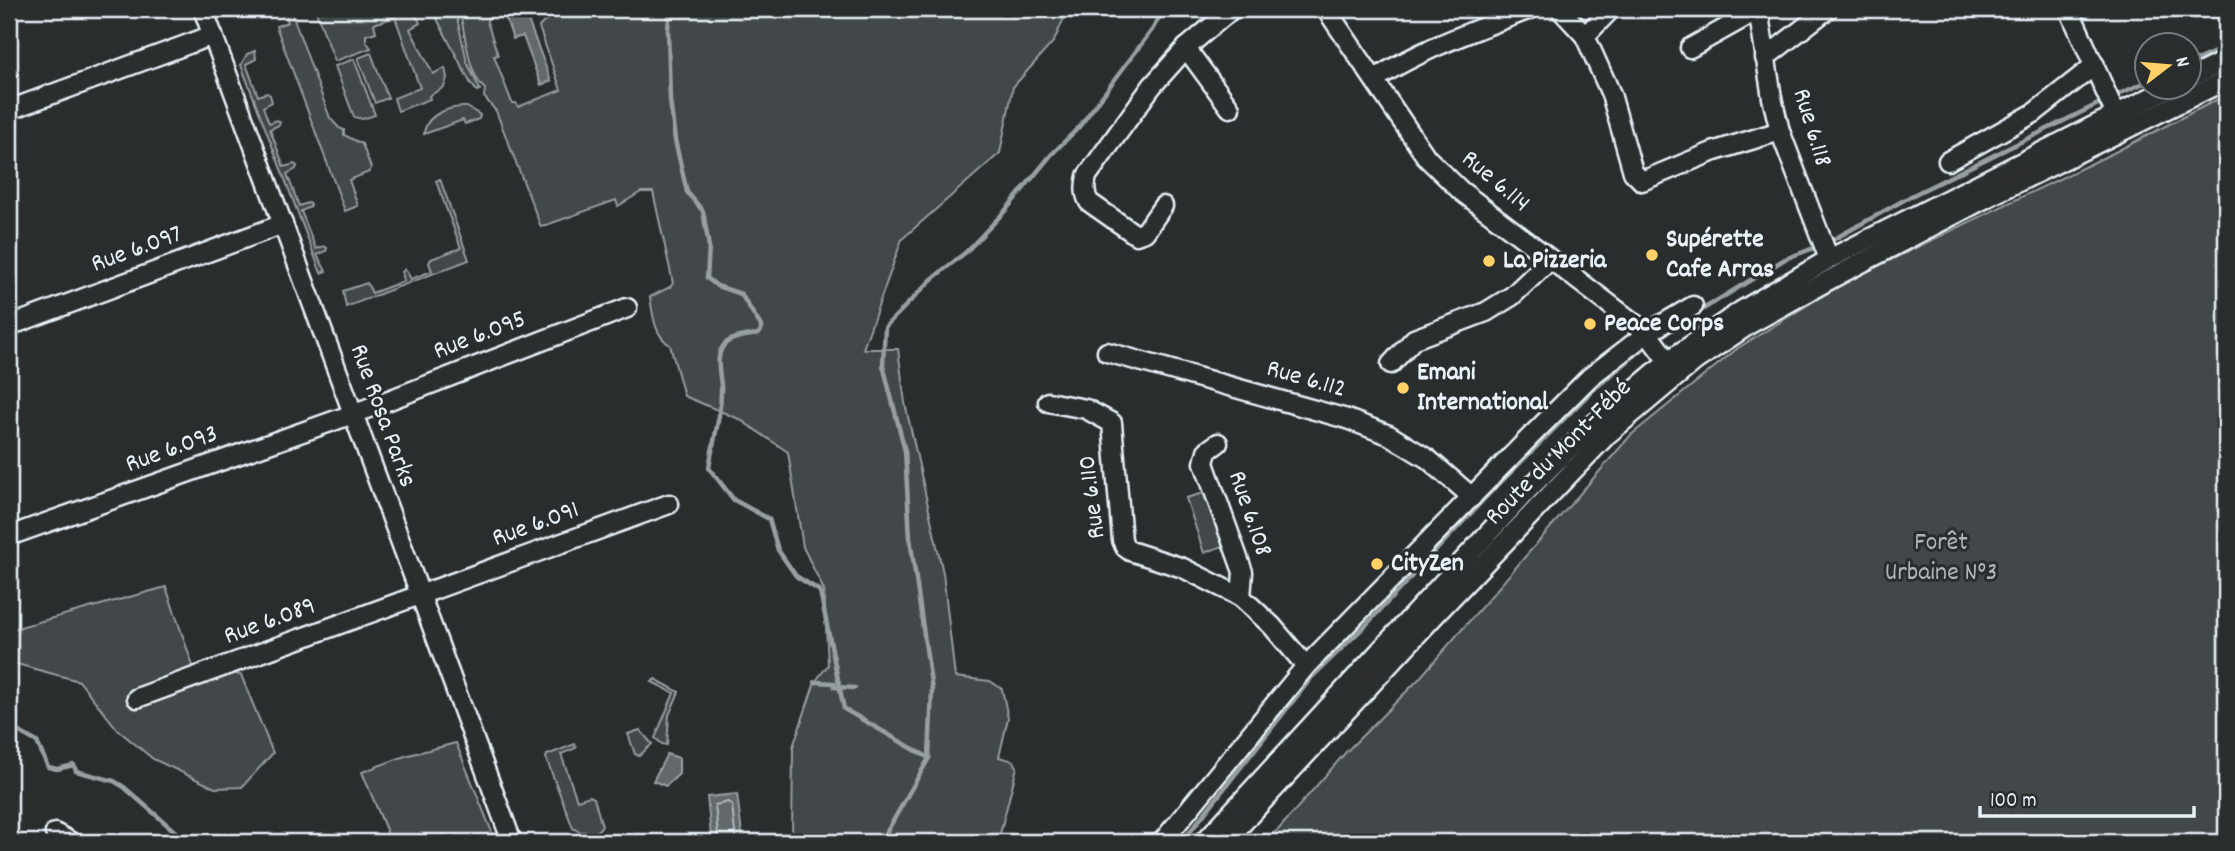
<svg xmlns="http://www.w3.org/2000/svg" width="2235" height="851" viewBox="0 0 2235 851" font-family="Dekko,sans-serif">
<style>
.green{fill:#424648;stroke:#959ca0;stroke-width:2}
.water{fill:#63686b;stroke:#989fa3;stroke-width:2}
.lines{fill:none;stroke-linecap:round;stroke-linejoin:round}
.shore{stroke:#b3bac0;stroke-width:2}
.stream{stroke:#989fa3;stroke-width:4.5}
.minor-casing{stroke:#e8f1f8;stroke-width:23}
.minor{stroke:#2a2d2e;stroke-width:18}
.poi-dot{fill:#ffd166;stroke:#2a2d2e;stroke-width:2.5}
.labels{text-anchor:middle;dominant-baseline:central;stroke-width:6;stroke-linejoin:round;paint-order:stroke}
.street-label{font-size:26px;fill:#e8f1f8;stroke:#2a2d2e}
.poi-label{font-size:26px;font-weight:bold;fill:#e8f1f8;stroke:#2a2d2e;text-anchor:start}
.park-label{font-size:26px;fill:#aeb5ba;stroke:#2a2d2e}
</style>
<rect width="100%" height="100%" fill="#2a2d2e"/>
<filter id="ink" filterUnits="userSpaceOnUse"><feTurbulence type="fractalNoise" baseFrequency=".0143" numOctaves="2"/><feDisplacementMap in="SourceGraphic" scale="14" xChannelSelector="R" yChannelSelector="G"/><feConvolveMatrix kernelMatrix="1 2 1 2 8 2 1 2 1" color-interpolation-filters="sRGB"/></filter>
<g filter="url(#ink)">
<g class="green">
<polygon points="315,9 413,9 420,23 410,29 433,74 445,68 447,78 444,87 429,96 430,99 398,111 394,98 420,88 395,17 374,24 376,32 366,35 366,41 371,48 335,61"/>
<polygon points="455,9 467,62 480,90 477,91 471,84 435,15"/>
<path d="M459,9h30l-2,13 11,33 -4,1 18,47h4l2,4 43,-17 -22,-63 9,-9 2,-9h518l-14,32 -41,46 -13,66 -98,86 -39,110h35l7,54 38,170 12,104 35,4 12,8 6,29 -9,39 15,4 3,6 -19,75h-206l1,-95 22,-65 13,-17 -4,-75 -21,-43 -15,-95 -49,-33 -55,-23 -14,-51c-16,-10 -17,-30 -20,-48l20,-10 3,-4 -20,-91h-12l-23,14 -2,-6 -75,27 -45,-116 -12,-14 1,-8c-17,-13 -20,-59 -26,-80z"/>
<polygon points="291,11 330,118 339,128 344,130 344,135 362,144 371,168 369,172 349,180 358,206 345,211 276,26 288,22 285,12"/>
<polygon points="255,51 256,59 246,64 258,96 267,93 270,95 272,102 263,107 269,123 277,120 280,122 279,125 270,129 284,167 294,164 297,166 296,169 287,174 299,206 308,203 311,204 310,207 301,211 316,249 324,246 327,248 326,251 317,255 326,271 321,273 241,65 247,54"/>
<polygon points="371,53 388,98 375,103 358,58"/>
<polygon points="354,59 375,115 363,119 354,117 335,66"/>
<polygon points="2226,95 2226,842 1259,842 1278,830 1346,752 1418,680 1631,435 1738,348 1845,282 2113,153"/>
<path d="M467,107l13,8 -1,4 -14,5 -2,-4 -39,14c1,-19 25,-28 43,-27z"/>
<polygon points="440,179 469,260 346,307 343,291 367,283 372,293 404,281 402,272 405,269 411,279 432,271 429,263 431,259 461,248 436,181"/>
<polygon points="1204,493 1223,546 1204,553 1186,498"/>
<polygon points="166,587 193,666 241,675 273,753 242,787 215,788 153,759 118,730 79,681 9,662 9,630"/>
<polygon points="655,679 679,692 669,715 667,745 662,744 655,738 674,693 652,682"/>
<polygon points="640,730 652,744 639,756 635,754 628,734"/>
<polygon points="456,743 496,842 391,842 362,772 405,756"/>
<polygon points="575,744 576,748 561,754 577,800 590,796 594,798 602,826 596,832 580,832 573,828 546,758 547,755"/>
</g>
<g class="water">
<polygon points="525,12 551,81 541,85 523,36 513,39 506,19"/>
<polygon points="667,754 679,758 679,774 666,786 653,781"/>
<polygon points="737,794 743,842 694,842 694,838 711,836 707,797"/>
</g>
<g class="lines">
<polyline class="shore" points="713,842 718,835 715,805 728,802 732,805 736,842"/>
<g class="stream">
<path d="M670,9l-2,19 2,72 5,40 12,52 16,19 6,36 -2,31 10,8 24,8 20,32v4l-3,4c-10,2 -24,2 -32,9 -12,11 -6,29 -5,43 1,27 -8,55 -12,82l25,32 35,19 9,31 18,26 24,15 24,118 85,49"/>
<polyline points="2190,63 2226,47"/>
<polyline points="2119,94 2148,81"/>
<polyline points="1827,243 1913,195 2100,103"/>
<polyline points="1695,314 1785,259 1819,246"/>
<polyline points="1657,339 1685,321"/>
<polyline points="815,682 834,683 834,687 855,688"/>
<polyline points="9,726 37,742 48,767 57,769 74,765 76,771 114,781 124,787 187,842"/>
<polyline points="881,842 929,758 932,690 910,538 905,451 883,365 885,327 932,279 966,252 1005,211 1051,155 1079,127 1152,30 1164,9"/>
<polyline points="1182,842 1311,678 1365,626 1487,496 1593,390 1650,343"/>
</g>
<g class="minor-casing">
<g id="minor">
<polyline points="203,9 512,842"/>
<polyline points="1326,9 1427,158 1461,191 1647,333 1668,361"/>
<polyline points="1560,9 1585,36"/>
<polyline points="1611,9 1585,36 1611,94 1633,172 1642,181 1712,152 1780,131"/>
<polyline points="1758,9 1772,98 1780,131 1829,259"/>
<polyline points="2069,9 2115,113"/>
<polyline points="1690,48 1758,10"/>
<polyline points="1765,58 1828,9"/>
<polyline points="2190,78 2226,60"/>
<path d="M1375,79c48,-31 102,-49 155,-70"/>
<polyline points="1230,108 1186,48 1232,9"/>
<polyline points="9,110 213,35"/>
<polyline points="1948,161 2034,113 2095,65"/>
<path d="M1163,206l-18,26 -9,3 -47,-33c-5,-9 -4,-16 -2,-26l65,-90 34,-38"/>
<polyline points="9,326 283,224"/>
<polyline points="1107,352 1347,419 1389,435 1428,459 1472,497"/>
<polyline points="1391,364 1414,339 1486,312 1512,296 1550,260"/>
<polyline points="1048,402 1086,409 1112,423 1122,540 1125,547 1130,551 1183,568 1241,597"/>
<polyline points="1218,443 1207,451 1204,463 1243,572 1241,597 1272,626 1306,666"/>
<polyline points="9,536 353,414 627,308"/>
<polyline points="137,698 669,504"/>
<polyline points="55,833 71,842"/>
<polyline points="1162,842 1306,666 1530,437 1590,377 1647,333 1693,306"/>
<polyline points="1204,842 1527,491 1594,424 1668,361 1741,311 1829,259 2169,88"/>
<polyline points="1225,842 1438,612 1608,434 1695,361 1750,324 1842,273 1992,195 2226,80"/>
</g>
</g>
<use href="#minor" class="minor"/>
</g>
</g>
<g class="poi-dot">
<circle cx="1652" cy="255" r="7"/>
<circle cx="1489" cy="261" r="7"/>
<circle cx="1590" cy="324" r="7"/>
<circle cx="1403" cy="388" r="7"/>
<circle cx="1377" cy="564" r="7"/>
</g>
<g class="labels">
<g class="street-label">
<text transform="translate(1811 128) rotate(73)">Rue 6.118</text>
<text transform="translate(1495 182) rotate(40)">Rue 6.114</text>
<text transform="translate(137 250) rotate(-20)">Rue 6.097</text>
<text transform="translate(480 336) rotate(-21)">Rue 6.095</text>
<text transform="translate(1306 380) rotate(16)">Rue 6.112</text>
<text transform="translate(382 416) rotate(70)">Rue Rosa Parks</text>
<text transform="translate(172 450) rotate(-20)">Rue 6.093</text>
<text transform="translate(1559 453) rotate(-45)">Route du Mont-Fébé</text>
<text transform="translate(1093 497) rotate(-97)">Rue 6.110</text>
<text transform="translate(1249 514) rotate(71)">Rue 6.108</text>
<text transform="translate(536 525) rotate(-20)">Rue 6.091</text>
<text transform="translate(270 622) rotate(-20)">Rue 6.089</text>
</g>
<g class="poi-label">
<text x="1666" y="240">Supérette<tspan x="1666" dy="30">Cafe Arras</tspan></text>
<text x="1503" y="261">La Pizzeria</text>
<text x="1604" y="324">Peace Corps</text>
<text x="1417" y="373">Emani<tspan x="1417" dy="30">International</tspan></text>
<text x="1391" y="564">CityZen</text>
</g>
<g class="park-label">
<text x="1941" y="543">Forêt<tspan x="1941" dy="30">Urbaine N°3</tspan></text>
</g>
</g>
<rect width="2235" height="851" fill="none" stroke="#2a2d2e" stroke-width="35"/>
<rect x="18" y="18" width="2200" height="816" fill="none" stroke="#e8f1f8" stroke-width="2.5" filter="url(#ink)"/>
<g transform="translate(2168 66) rotate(74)"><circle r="33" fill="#2a2d2e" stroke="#767b7f" stroke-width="2"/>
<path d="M0-5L12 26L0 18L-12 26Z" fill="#ffd166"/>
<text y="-10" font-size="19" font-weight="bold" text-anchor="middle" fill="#e8f1f8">N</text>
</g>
<path d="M1980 806v10h214v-10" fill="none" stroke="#e8f1f8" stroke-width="3.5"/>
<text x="1990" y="806" font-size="21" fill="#e8f1f8" stroke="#2a2d2e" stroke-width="5" paint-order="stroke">100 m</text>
</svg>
